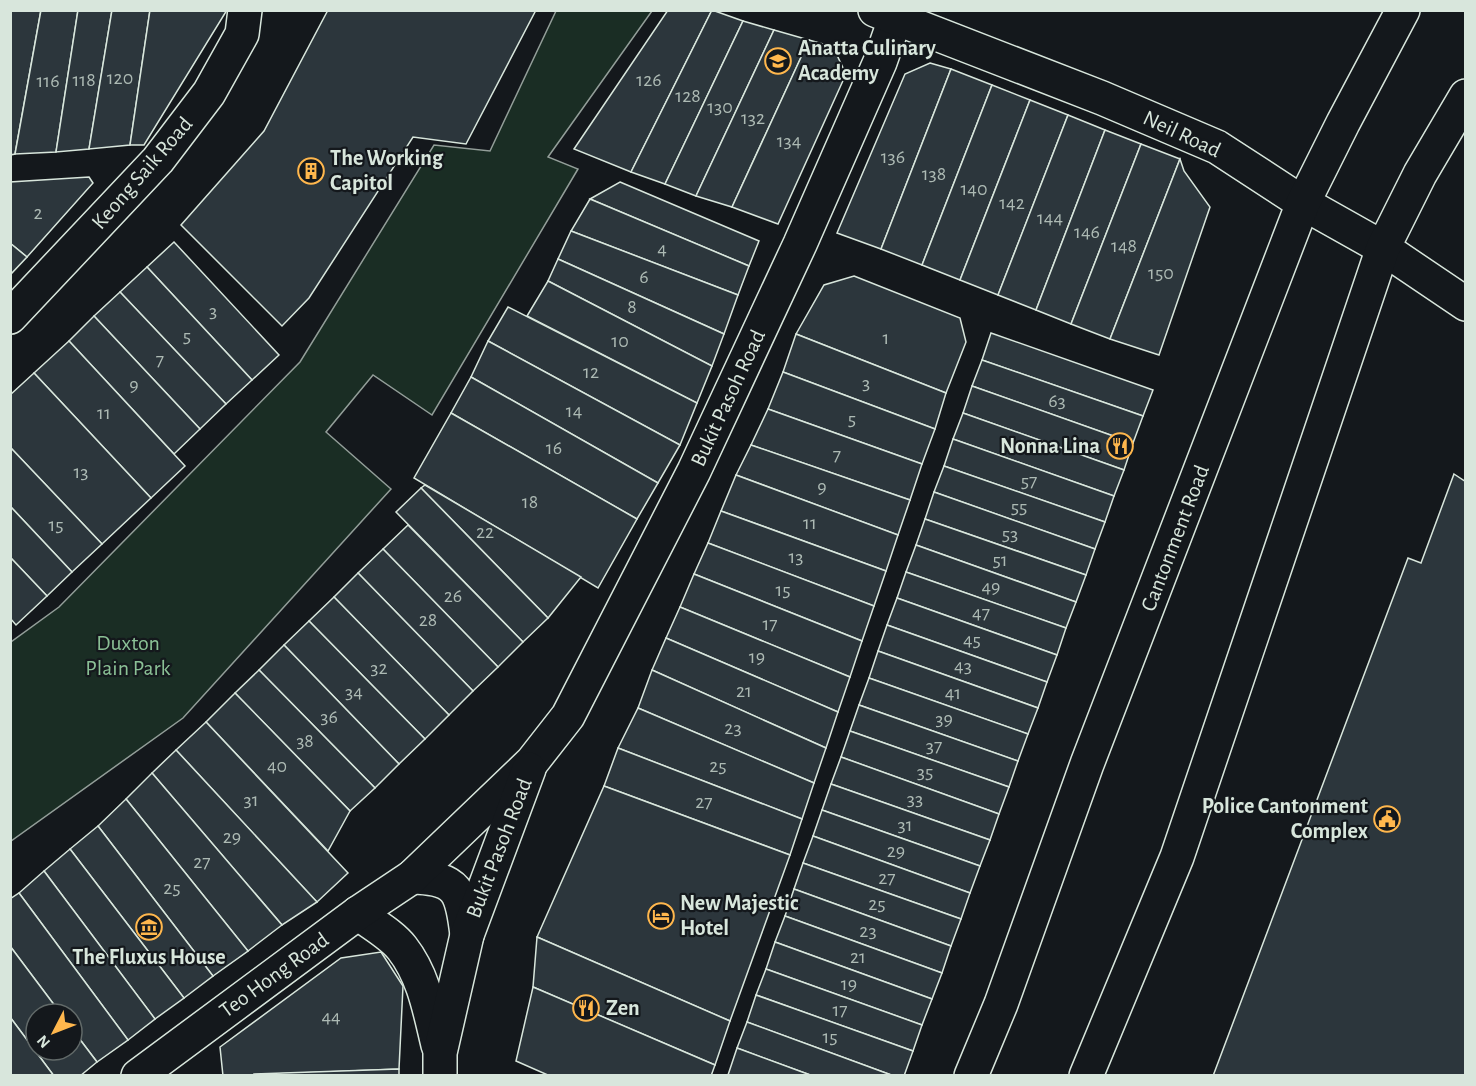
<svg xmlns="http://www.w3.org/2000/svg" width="1476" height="1086" viewBox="0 0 1476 1086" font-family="'Alegreya Sans',sans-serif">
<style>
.green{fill:#1a2d24;stroke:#939e99;stroke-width:1.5}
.building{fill:#2c363c;stroke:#d8e6dc;stroke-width:1.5}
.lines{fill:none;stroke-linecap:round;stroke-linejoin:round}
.minor-casing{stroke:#d8e6dc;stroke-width:36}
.secondary-casing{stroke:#d8e6dc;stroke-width:36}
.primary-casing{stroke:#d8e6dc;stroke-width:36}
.minor{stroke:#14181c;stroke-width:33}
.secondary{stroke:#14181c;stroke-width:33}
.primary{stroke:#14181c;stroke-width:33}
.labels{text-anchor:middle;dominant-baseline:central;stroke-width:4.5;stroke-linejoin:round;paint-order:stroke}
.number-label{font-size:20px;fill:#adbab4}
.poi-label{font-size:22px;font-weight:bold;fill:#d8e6dc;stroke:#14181c;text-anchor:start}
.street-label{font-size:22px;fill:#d8e6dc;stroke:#14181c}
.park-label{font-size:22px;fill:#8ac095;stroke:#14181c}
</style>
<rect width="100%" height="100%" fill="#14181c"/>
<polygon class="green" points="556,11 652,11 548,157 578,169 432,415 373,375 326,432 391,489 183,718 11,841 11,642 59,607 300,362 434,145 490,151"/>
<g class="building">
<polygon points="10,10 41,10 15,154 10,155"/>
<polygon points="41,10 78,10 56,152 15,154"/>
<polygon points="78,10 112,10 89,149 56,152"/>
<polygon points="112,10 150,10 130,145 89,149"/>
<polygon points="150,10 227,10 144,145 130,145"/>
<polygon points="328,10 536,10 466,144 413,137 309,298 282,326 181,225 264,131"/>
<polygon points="668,10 712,10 631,172 574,149"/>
<polygon points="712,10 743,21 665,184 631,172"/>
<polygon points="743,21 774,30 696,196 665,184"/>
<polygon points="774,30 809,40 732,207 696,196"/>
<polygon points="809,40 833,47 846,74 778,224 732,207"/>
<polygon points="930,63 951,69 881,249 837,233 905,74"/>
<polygon points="951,69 992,85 922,265 881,249"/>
<polygon points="992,85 1030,100 960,280 922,265"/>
<polygon points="1030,100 1068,115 998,295 960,280"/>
<polygon points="1068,115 1105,130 1036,310 998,295"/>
<polygon points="1105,130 1141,144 1071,324 1036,310"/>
<polygon points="1141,144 1180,159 1110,339 1071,324"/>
<polygon points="1180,159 1184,171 1210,207 1159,355 1110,339"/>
<polygon points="89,177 93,183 27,257 10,243 10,182"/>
<polygon points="620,182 759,241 749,266 590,199"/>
<polygon points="590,199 749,266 738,295 571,231"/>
<polygon points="571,231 738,295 724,334 558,259"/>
<polygon points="174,242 279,355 252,380 147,267"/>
<polygon points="10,243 27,257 10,275"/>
<polygon points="558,259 724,334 712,366 548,281"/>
<polygon points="147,267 252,380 226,404 120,292"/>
<polygon points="854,276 960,318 966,342 946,393 796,334 824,285"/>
<polygon points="548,281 712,366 697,403 527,316"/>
<polygon points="120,292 226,404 200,429 94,316"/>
<polygon points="508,307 697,403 680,445 488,341"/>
<polygon points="94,316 200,429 174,454 69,341"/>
<polygon points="991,333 1153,390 1143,416 982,360"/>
<polygon points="796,334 946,393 935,429 783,372"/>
<polygon points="69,341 185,466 151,498 34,373"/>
<polygon points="488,341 680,445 658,483 471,377"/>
<polygon points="982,360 1143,416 1133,443 972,386"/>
<polygon points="783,372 935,429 922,464 768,409"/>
<polygon points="34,373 151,498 102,544 10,447 10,395"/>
<polygon points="471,377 658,483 637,519 451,413"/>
<polygon points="972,386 1133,443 1124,470 963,413"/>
<polygon points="768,409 922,464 910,500 751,445"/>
<polygon points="451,413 637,519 598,588 414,478"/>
<polygon points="963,413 1124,470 1114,496 953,439"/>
<polygon points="953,439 1114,496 1105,522 944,466"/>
<polygon points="751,445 910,500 898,535 736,475"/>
<polygon points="10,447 102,544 72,572 10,506"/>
<polygon points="944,466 1105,522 1095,549 934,492"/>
<polygon points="1454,474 1466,482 1466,1076 1213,1076 1408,558 1421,563"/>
<polygon points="736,475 898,535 886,571 721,511"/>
<polygon points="425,485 581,577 548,618 421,488"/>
<polygon points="421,488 548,618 523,642 396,512"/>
<polygon points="934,492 1095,549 1086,575 925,519"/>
<polygon points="10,506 72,572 47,596 10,557"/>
<polygon points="721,511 886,571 874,606 708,543"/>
<polygon points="925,519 1086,575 1076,602 916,545"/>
<polygon points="408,525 523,642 498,667 383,549"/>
<polygon points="708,543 874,606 862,641 694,574"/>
<polygon points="916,545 1076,602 1066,628 906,572"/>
<polygon points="383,549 498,667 473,691 358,573"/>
<polygon points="10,557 47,596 16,625 10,618"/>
<polygon points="906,572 1066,628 1057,655 897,598"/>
<polygon points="358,573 473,691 449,715 334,597"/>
<polygon points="694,574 862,641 850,677 680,607"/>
<polygon points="334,597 449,715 425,739 309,621"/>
<polygon points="897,598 1057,655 1047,682 887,625"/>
<polygon points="680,607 850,677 838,712 666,638"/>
<polygon points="309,621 425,739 399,764 284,645"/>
<polygon points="887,625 1047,682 1038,708 878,651"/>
<polygon points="666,638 838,712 826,748 652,670"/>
<polygon points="284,645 399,764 375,788 259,670"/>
<polygon points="878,651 1038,708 1028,734 869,678"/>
<polygon points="259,670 375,788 350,811 235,693"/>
<polygon points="652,670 826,748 814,783 638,708"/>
<polygon points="869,678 1028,734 1018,761 859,705"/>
<polygon points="235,693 350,811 328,851 206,722"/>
<polygon points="859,705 1018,761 1009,787 850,731"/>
<polygon points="638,708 814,783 802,819 618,748"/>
<polygon points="206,722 348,873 317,902 176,750"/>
<polygon points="850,731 1009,787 999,814 841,757"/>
<polygon points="618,748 802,819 790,855 604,786"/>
<polygon points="176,750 317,902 282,925 152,773"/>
<polygon points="841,757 999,814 990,840 831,784"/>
<polygon points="152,773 282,925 248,951 126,799"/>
<polygon points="831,784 990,840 980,866 822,810"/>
<polygon points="604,786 790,855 730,1021 537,937"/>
<polygon points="126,799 248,951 213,976 98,826"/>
<polygon points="822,810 980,866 970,893 813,836"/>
<polygon points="98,826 213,976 184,998 70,849"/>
<polygon points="813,836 970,893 961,919 803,863"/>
<polygon points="70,849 184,998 155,1019 44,871"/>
<polygon points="803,863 961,919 951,946 794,889"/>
<polygon points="44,871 155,1019 128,1040 19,893"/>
<polygon points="794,889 951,946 942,973 785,916"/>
<polygon points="19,893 128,1040 97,1062 72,1029 72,1014 61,1014 10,946 10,899"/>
<polygon points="785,916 942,973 932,999 775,942"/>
<polygon points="537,937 730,1021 715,1065 533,987"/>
<polygon points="775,942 932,999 922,1025 766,969"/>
<polygon points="10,946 61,1014 36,1014 36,1050 72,1050 72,1029 97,1062 80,1076 54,1076 10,1017"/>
<polygon points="381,952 403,986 399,1069 223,1076 220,1047 341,958"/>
<polygon points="766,969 922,1025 913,1051 756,995"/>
<polygon points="533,987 715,1065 711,1076 550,1076 516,1061"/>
<polygon points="756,995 913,1051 904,1076 894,1076 747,1022"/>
<polygon points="10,1017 54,1076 10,1076"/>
<polygon points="747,1022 894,1076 813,1076 737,1048"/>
<polygon points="737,1048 813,1076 728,1075"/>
<polygon points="399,1069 399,1076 254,1076 254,1074"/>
</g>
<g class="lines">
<g class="minor-casing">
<g id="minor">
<polyline points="10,317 158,160 209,93 242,34 245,10"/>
<path d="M412,877c46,1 50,14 55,58"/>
<path d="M358,913c14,11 33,21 44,35 22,28 28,64 36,97"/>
<polyline points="138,1076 358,913 412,877 532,762 568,716 694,471 800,244 880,62 895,19"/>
<polyline points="440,1076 440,1053 467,935 529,769"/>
</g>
</g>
<g class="secondary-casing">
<polyline id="secondary" points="875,10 1102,98 1217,147 1303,203 1383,248 1466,304"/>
</g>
<g class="primary-casing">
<g id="primary">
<polyline points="971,1076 1001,1004 1087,764 1303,203 1343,123 1403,10"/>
<polyline points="1086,1076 1177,857 1383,248 1420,174 1466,96"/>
</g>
</g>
<use href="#minor" class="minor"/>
<use href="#secondary" class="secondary"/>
<use href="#primary" class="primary"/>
</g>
<defs>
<g id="school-ring" transform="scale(1.35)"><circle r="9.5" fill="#14181c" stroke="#ffb74d" stroke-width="1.5"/><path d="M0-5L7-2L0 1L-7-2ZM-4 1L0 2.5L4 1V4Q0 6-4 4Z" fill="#ffb74d"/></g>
<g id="building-ring" transform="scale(1.35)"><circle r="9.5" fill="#14181c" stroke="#ffb74d" stroke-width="1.5"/><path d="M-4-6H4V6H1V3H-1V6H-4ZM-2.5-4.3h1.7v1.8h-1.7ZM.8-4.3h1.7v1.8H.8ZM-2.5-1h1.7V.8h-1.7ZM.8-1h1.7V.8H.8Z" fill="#ffb74d"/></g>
<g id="restaurant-ring" transform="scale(1.35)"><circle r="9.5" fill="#14181c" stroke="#ffb74d" stroke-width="1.5"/><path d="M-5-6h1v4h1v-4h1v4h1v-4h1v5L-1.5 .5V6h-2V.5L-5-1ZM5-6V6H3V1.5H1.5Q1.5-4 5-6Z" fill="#ffb74d"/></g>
<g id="civic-ring" transform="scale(1.35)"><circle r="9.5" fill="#14181c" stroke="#ffb74d" stroke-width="1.5"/><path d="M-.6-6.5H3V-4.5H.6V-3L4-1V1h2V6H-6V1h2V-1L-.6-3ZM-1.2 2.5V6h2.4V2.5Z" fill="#ffb74d"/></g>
<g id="hotel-ring" transform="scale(1.35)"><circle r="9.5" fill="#14181c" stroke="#ffb74d" stroke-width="1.5"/><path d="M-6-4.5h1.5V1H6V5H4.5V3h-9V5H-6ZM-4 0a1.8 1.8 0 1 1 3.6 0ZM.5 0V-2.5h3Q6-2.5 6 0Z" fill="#ffb74d"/></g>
<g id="museum-ring" transform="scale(1.35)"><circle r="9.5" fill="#14181c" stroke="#ffb74d" stroke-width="1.5"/><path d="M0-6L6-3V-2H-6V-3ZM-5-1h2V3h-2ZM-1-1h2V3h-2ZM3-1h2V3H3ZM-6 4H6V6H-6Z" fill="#ffb74d"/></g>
</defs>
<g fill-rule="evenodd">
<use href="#school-ring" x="778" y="61"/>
<use href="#building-ring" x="311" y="171"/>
<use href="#restaurant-ring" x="1120" y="446"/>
<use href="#civic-ring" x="1387" y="819"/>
<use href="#hotel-ring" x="661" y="916"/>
<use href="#museum-ring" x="149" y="927"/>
<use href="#restaurant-ring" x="586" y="1008"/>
</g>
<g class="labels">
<g class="number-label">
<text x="120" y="78">120</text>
<text x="84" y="80">118</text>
<text x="649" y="80">126</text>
<text x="48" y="81">116</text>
<text x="688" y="96">128</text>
<text x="720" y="107">130</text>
<text x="753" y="118">132</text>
<text x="789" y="141">134</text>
<text x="893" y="157">136</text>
<text x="934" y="174">138</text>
<text x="974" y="189">140</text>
<text x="1012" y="203">142</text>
<text x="38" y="213">2</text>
<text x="1050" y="218">144</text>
<text x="1087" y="232">146</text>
<text x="1124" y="246">148</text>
<text x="662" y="249">4</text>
<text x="1161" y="273">150</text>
<text x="644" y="277">6</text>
<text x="632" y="307">8</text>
<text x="213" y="311">3</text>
<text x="187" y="336">5</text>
<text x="886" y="338">1</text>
<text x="620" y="341">10</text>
<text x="160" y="360">7</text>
<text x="591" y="372">12</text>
<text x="866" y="383">3</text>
<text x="134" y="385">9</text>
<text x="1057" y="401">63</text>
<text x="574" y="411">14</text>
<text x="104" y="413">11</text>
<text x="852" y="419">5</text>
<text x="554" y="448">16</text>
<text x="837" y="455">7</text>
<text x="81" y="472">13</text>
<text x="1029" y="481">57</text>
<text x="822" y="487">9</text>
<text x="530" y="502">18</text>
<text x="1019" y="507">55</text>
<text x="810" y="523">11</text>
<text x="56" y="525">15</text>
<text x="485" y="532">22</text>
<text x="1010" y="534">53</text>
<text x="796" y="557">13</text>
<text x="1000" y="560">51</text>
<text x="991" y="587">49</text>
<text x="783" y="590">15</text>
<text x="453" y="596">26</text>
<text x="981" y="613">47</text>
<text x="428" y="620">28</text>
<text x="770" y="624">17</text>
<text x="972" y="640">45</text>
<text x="757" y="657">19</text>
<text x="963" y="666">43</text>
<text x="379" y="668">32</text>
<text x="744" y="691">21</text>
<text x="354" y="692">34</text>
<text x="953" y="693">41</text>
<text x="329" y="717">36</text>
<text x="944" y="719">39</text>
<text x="733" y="728">23</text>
<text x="305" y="741">38</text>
<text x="934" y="746">37</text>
<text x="277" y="766">40</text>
<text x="718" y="766">25</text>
<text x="925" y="772">35</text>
<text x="915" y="799">33</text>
<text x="251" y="800">31</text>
<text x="704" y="802">27</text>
<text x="905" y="825">31</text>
<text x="232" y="837">29</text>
<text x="896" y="851">29</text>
<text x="202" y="862">27</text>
<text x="887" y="878">27</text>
<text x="172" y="888">25</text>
<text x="877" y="904">25</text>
<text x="868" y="931">23</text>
<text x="858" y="957">21</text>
<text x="849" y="984">19</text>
<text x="840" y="1010">17</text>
<text x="331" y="1017">44</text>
<text x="830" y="1037">15</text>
</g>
<g class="poi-label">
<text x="798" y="48">Anatta Culinary<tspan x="798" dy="25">Academy</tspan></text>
<text x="330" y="158">The Working<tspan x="330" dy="25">Capitol</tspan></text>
<text x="1100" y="446" text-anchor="end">Nonna Lina</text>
<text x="1368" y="806" text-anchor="end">Police Cantonment<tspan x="1368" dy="25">Complex</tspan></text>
<text x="680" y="903">New Majestic<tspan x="680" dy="25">Hotel</tspan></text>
<text x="149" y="957" text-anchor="middle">The Fluxus House</text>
<text x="606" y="1008">Zen</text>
</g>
<g class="street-label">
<text transform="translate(1182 134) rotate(25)">Neil Road</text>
<text transform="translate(142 173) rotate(-49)">Keong Saik Road</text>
<text transform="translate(728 398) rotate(-65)">Bukit Pasoh Road</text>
<text transform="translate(1175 538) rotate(-69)">Cantonment Road</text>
<text transform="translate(499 848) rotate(-69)">Bukit Pasoh Road</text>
<text transform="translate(274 975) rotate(-36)">Teo Hong Road</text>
</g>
<g class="park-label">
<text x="128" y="643">Duxton<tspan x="128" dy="25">Plain Park</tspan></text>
</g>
</g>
<rect width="1476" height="1086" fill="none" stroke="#d8e6dc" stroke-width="24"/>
<g transform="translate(54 1032) rotate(228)"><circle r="28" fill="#14181c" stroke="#626a69" stroke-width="1.5"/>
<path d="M0-4.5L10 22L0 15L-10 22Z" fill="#ffb74d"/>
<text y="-9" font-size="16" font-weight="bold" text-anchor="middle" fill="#d8e6dc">N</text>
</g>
</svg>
